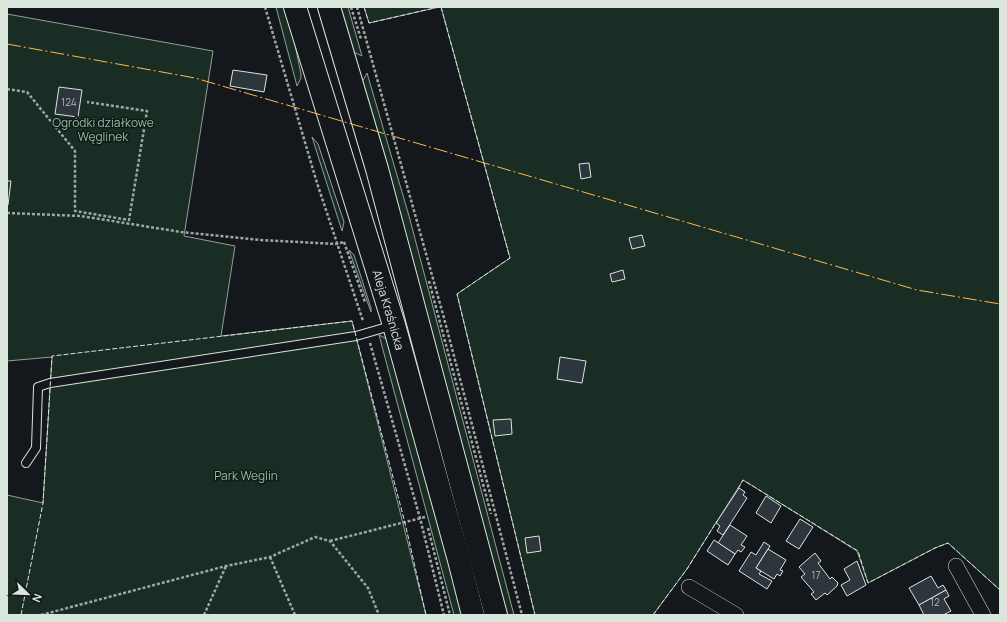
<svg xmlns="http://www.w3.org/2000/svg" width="1007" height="622" viewBox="0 0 1007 622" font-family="Manrope,sans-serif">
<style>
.green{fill:#1a2d24;stroke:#939e99}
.building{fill:#2c363c;stroke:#d8e6dc}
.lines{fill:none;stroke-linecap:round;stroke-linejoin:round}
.service-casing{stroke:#d8e6dc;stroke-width:10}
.minor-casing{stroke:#d8e6dc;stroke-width:16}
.secondary-casing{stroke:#d8e6dc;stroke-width:24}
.path{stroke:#9da8a2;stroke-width:2.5;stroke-dasharray:3 2;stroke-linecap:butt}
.service{stroke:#14181c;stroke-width:8}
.minor{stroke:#14181c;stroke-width:15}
.secondary{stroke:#14181c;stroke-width:22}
.fence{stroke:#d8e6dc;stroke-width:1;stroke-dasharray:5 2;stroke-linecap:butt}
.power{stroke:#ffb74d;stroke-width:1;stroke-dasharray:14 3 2 3;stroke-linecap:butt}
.labels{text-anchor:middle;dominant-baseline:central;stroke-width:3;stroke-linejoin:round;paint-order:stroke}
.number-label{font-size:10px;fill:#adbab4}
.park-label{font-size:12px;fill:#8ac095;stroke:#14181c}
.street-label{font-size:12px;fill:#d8e6dc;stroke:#14181c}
</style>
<rect width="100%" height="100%" fill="#14181c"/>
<g class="green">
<polygon points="276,7 284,7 295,45 301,74 301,78 297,86"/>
<polygon points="339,7 348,7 362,56 353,52"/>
<polygon points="364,7 439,7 369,23"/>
<polygon points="441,7 1000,7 1000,590 948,543 935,548 868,583 857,551 743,480 687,569 653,615 535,615 457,294 510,258"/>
<polygon points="7,14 213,51 184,236 235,246 221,336 352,321 426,615 7,615 7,495 43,503 52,357 7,361"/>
<polygon points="367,73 409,216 514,615 506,615 362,82"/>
<polygon points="312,137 318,144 344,222 342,231"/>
<polygon points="349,250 354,255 371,308 371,312"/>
<polygon points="379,335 387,339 428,481 462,615 454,615"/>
</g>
<g class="building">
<polygon points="233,70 267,75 264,92 230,86"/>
<polygon points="59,87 82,90 78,117 55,114"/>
<polygon points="589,163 591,177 581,179 579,164"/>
<polygon points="7,181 11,181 8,205 7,205"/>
<polygon points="642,235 645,246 632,249 629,238"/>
<polygon points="623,270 625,279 612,282 610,274"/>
<polygon points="560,357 586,361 582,383 557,379"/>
<polygon points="511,419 512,434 495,436 493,420"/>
<polygon points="739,488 745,492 743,495 747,498 723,535 717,531 720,526 716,523"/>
<polygon points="766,496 781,506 771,523 756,513"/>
<polygon points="800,519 813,527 799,549 786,541"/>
<polygon points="730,525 747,536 741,545 745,547 741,552 738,550 735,554 718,543"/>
<polygon points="539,536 541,551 527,553 525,538"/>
<polygon points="714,540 735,554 728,565 707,551"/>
<polygon points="764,542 770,546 756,568 761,571 759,574 772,581 767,589 739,571 751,552 756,555"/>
<polygon points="768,549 786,560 780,570 783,571 780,576 777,574 774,579 756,568"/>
<polygon points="815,553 821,561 818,563 830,579 832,577 838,583 837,586 827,595 825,593 816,600 811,594 814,592 801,577 805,574 799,567"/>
<polygon points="857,561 866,585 847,596 841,585 850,580 844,569"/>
<polygon points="931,576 938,588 943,585 946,590 919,605 909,588"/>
<polygon points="946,590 949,596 944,599 951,611 943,615 924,615 919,605"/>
</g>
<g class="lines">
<g class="service-casing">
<polyline id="service" points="26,463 36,448 38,387 50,383 356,336 394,325"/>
</g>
<g class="minor-casing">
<g id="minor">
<polyline points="956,566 983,615"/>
<polyline points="689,587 736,615"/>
</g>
</g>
<g class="secondary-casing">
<g id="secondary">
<path id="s1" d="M295,7l99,318 65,235 14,55"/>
<polyline points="329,7 377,169 496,615"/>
</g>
</g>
<g class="path">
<polyline points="265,7 317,183 363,321"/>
<polyline points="351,7 361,39"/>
<polyline points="357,7 444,318 522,615"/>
<polyline points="7,89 27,92 75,151 75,211 129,220 147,111 87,102"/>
<polyline points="7,213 81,216 181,232 260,240 336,244 344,242"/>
<polyline points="344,242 365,302"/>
<polyline points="429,281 491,514"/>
<polyline points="370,343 420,518 444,615"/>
<polyline points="428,528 450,615"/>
<polyline points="330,541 425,517"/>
<polyline points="270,557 295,615"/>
<polyline points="41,615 226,566 270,557 315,537 330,541 368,588 379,615"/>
<polyline points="204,615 226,566"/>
</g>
<use href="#service" class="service"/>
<use href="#minor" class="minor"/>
<use href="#secondary" class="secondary"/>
<g class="fence">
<polyline points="364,7 369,23 439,7"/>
<polyline points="441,7 510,258 457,294 535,615"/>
<polyline points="738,489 743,480 858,551 868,583 935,548 948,543 1000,590"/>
<polyline points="21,615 43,503 52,356 352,321 405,523 426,615"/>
<polyline points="653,615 687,569 717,521"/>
</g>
<polyline class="power" points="7,44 195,78 917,290 1000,304"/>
</g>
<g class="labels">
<g class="number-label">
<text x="69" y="102">124</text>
<text x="816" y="575">17</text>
<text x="935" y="602">12</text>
</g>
<g class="park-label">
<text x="103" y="122">Ogródki działkowe<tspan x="103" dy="14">Węglinek</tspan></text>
<text x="246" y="475">Park Weglin</text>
</g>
<g class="street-label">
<text stroke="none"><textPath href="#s1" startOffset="317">Aleja Kraśnicka</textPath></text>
</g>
</g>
<rect width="1007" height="622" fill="none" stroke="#d8e6dc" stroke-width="16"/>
<g transform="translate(28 594) rotate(113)" stroke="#14181c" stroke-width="3" paint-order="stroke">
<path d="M0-3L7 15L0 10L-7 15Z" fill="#d8e6dc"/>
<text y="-6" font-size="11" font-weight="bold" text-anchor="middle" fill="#d8e6dc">N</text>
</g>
</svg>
